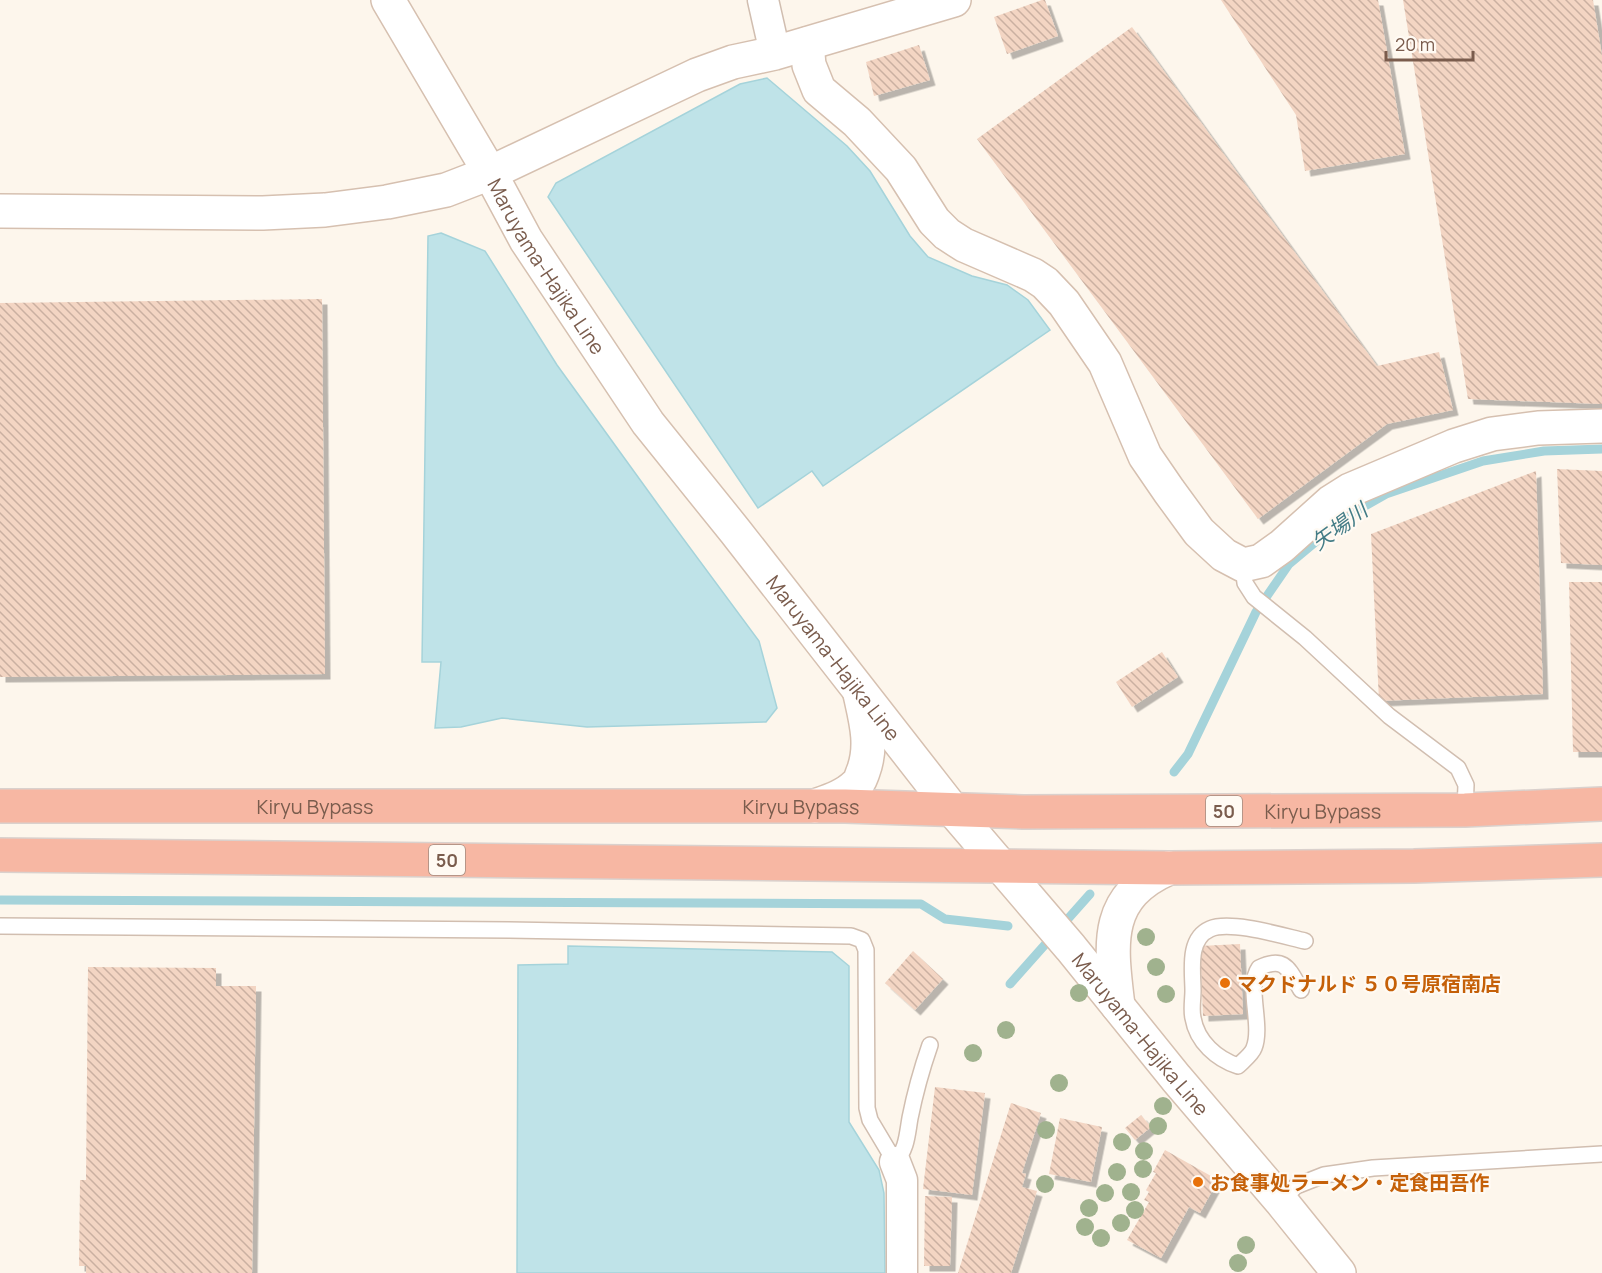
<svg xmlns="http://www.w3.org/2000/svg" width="1602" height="1273" viewBox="0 0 1602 1273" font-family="Manrope,'Noto Sans JP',sans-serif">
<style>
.water{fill:#bfe3e8;stroke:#a5d3da;stroke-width:1.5}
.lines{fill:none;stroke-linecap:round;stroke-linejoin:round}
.stream{stroke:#a5d3da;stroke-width:9}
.building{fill:url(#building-back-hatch);filter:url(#shadow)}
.lane-casing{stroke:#d1beb0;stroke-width:18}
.street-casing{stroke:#d1beb0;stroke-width:33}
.secondary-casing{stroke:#d6c0b0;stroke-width:36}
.highway-casing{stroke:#dad1cd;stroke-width:36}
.lane{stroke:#fff;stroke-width:15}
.street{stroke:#fff;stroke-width:30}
.secondary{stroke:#fff;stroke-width:33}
.highway{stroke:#f7b7a3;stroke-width:33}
.tree{fill:#a0b28e}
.food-dot{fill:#e8710a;stroke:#fffaf3;stroke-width:2}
.labels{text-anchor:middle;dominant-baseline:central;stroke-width:4.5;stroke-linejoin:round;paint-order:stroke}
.shield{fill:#fffaf3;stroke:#a28b7f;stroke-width:1.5}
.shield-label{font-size:18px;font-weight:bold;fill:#7a5c4d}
.street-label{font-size:20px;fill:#7a5c4d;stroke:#fffaf3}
.food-label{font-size:20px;font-weight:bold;fill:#c56008;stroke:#fffaf3;text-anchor:start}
.water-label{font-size:21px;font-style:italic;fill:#437c86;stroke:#fffaf3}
</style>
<defs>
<pattern id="building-back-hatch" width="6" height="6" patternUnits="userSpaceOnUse" patternTransform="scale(1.5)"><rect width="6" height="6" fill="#f3d5c3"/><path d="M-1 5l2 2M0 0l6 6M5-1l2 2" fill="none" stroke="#cab0a1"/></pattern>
<filter id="shadow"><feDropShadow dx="5.5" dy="5.5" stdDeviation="0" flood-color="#0004"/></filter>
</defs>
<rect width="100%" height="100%" fill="#fdf6ec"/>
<g class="water">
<polygon points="767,78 847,146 870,171 910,236 928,257 972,276 1007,285 1028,300 1050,330 823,486 812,471 758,508 548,197 556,183 740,84"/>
<polygon points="441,233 485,251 557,365 659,506 759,641 777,708 766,722 587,727 502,718 461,727 435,728 441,662 422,662 428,236"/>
<polygon points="568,946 832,952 849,966 849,1122 879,1170 884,1193 885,1273 517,1273 518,965 568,964"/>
</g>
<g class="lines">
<g class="stream">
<polyline points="1174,772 1188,754 1256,612 1289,564 1344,518 1386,494 1483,461 1544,451 1602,449"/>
<polyline points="0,900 921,904 945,919 1008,926"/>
<polyline points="1010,984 1090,894"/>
</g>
</g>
<g class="building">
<polygon points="1042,0 1045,0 1058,36 1007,54 994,17"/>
<polygon points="1221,0 1378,0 1405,154 1305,171 1296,115"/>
<polygon points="1403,0 1593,0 1602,56 1602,404 1468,399"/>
<polygon points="1132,27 1377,366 1439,352 1453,410 1387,424 1258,519 977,139"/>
<polygon points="919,45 930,80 874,96 866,62"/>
<polygon points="322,299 325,674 0,677 0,303"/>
<polygon points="1557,469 1602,471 1602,565 1561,563"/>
<polygon points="1536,471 1543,694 1379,701 1371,534"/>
<polygon points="1569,582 1602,582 1602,752 1573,752"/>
<polygon points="1162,652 1178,677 1132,707 1116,682"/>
<polygon points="1240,944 1243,1014 1203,1016 1200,946"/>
<polygon points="913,951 943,979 915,1010 885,983"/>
<polygon points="88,967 216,968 216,986 256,986 252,1273 86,1273 86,1266 79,1266 80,1180 86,1180"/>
<polygon points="935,1087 985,1093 972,1195 923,1189"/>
<polygon points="1011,1103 1041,1113 1022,1173 1026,1174 1022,1187 1037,1191 1011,1273 958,1273"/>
<polygon points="1141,1115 1151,1127 1135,1140 1125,1128"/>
<polygon points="1060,1118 1102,1127 1091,1182 1049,1174"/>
<polygon points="1165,1150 1218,1180 1200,1213 1189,1207 1161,1258 1127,1240 1149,1202 1144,1200 1149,1192 1146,1190 1156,1173 1153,1172"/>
<polygon points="925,1196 952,1197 950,1266 924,1266"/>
</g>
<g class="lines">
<g class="lane-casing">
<g id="lane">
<polyline points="1243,565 1245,583 1254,597 1305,638 1389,716 1458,768 1466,785 1465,810"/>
<path d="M0,926l509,4 342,6 11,4 4,10 1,158 3,12 25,42c12,-13 12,-27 15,-44 5,-25 12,-50 20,-73"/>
<path d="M1301,990c-12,-20 -16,-35 -42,-22 -13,19 4,57 -5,80 -2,6 -11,13 -16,18 -21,-7 -41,-24 -45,-48 -2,-8 0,-19 0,-27 0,-20 -6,-52 17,-62 20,-9 73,7 95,12"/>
<polyline points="1281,1201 1296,1186 1324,1175 1373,1168 1602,1154"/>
</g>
</g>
<g class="street-casing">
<g id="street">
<polyline points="763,0 775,53"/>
<polyline points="895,1162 902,1180 902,1273"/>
</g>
</g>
<g class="secondary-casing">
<g id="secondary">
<path id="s1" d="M388,0l102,173 36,67 122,183 87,108 217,278 119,139 105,130 105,123 58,72"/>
<polyline points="807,44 809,65 819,90 857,122 901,169 934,221 947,234 964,245 1033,275 1045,283 1064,303 1105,363 1145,456 1169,491 1199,532 1224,555 1243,565 1261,561 1282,546 1331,502 1350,490 1454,446 1492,434 1538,428 1602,426"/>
<polyline points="0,211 263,213 325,210 387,202 446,190 490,173 697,75 733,62 775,53 954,0"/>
<path d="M815,806c14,-5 30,-10 41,-21 4,-3 5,-8 7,-13 10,-26 3,-51 -3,-78"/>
<path d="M1118,1006c-7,-60 -16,-109 51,-138"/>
</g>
</g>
<g class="highway-casing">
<g id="highway">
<path id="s2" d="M0,806h845l178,6 442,-2 137,-6"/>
<polyline points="0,855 1169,868 1414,866 1602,860"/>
</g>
</g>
<use href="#lane" class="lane"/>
<use href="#street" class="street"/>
<use href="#secondary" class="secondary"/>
<use href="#highway" class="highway"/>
</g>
<g class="tree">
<circle cx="1146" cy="937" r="9"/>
<circle cx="1156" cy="967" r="9"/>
<circle cx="1079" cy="993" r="9"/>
<circle cx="1166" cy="994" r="9"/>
<circle cx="1006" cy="1030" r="9"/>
<circle cx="973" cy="1053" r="9"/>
<circle cx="1059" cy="1083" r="9"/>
<circle cx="1163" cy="1106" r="9"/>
<circle cx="1158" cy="1126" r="9"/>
<circle cx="1046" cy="1130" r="9"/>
<circle cx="1122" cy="1142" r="9"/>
<circle cx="1144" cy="1151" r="9"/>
<circle cx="1143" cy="1169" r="9"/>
<circle cx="1117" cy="1172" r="9"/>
<circle cx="1045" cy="1184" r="9"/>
<circle cx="1131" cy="1192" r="9"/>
<circle cx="1105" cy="1193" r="9"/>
<circle cx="1089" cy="1208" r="9"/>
<circle cx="1135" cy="1210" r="9"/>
<circle cx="1121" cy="1223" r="9"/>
<circle cx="1085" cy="1227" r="9"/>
<circle cx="1101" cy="1238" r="9"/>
<circle cx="1246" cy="1245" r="9"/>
<circle cx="1238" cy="1263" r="9"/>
</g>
<g class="food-dot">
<circle cx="1225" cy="983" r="6"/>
<circle cx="1198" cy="1182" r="6"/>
</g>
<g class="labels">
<g class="shield">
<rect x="1206" y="796" width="36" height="30" rx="4.5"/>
<rect x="429" y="845" width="36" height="30" rx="4.5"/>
</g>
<g class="shield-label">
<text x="1224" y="811">50</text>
<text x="447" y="860">50</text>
</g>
<g class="street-label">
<text stroke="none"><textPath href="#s1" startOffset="310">Maruyama-Hajika Line</textPath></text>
<text stroke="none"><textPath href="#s1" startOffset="796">Maruyama-Hajika Line</textPath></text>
<text stroke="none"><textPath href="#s2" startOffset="315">Kiryu Bypass</textPath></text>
<text stroke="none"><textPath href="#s2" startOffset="801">Kiryu Bypass</textPath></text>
<text stroke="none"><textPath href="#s2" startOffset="1323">Kiryu Bypass</textPath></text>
<text stroke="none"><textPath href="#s1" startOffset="1282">Maruyama-Hajika Line</textPath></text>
</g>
<g class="food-label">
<text x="1237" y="983">マクドナルド ５０号原宿南店</text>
<text x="1210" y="1182">お食事処ラーメン・定食田吾作</text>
</g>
<g class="water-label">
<text transform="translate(1339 526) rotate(-36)">矢場川</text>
</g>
</g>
<path d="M1386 51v9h87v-9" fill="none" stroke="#7a5c4d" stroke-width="3"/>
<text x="1395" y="51" font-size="18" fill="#7a5c4d" stroke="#fffaf3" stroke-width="4.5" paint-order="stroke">20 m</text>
</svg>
